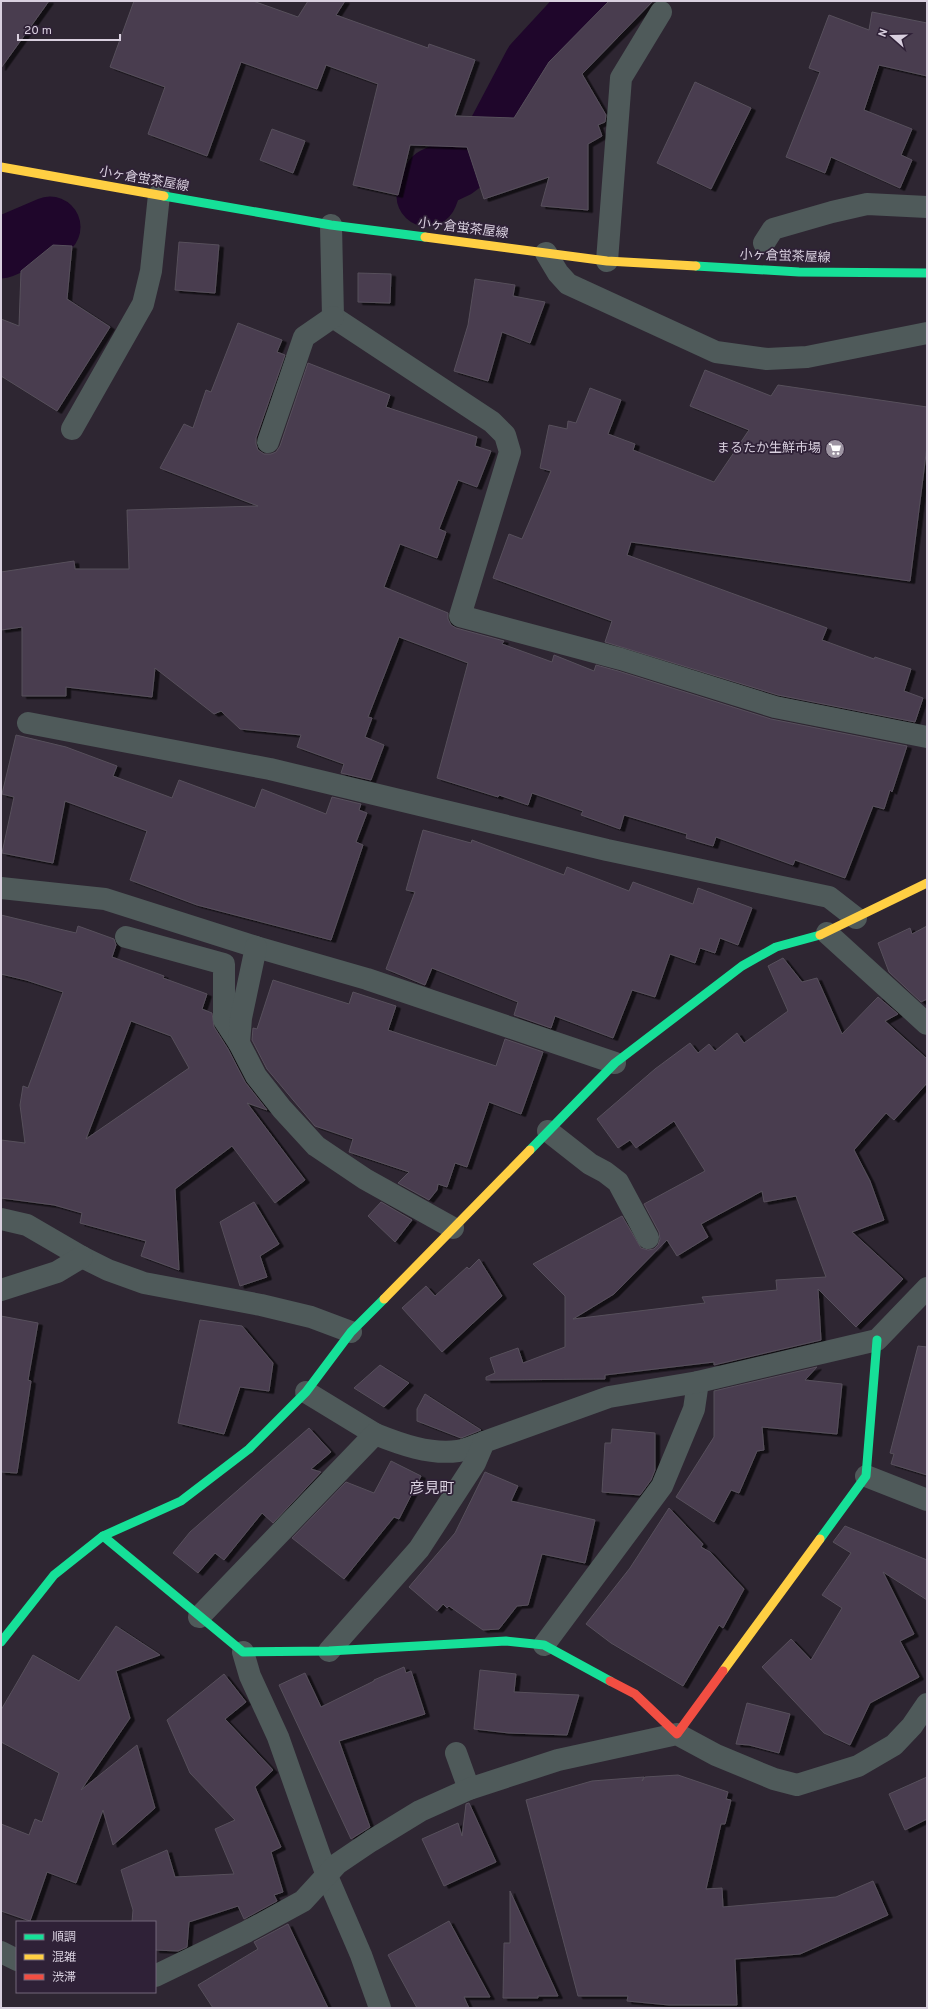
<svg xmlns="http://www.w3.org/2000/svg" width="928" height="2009" viewBox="0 0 928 2009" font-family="Overpass,'Noto Sans JP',sans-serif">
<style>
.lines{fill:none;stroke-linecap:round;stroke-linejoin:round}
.river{stroke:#1f062b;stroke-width:61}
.building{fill:#493c50;stroke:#57505b;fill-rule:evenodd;filter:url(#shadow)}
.street{stroke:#4f5a5a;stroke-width:22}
.fast{stroke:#16e098;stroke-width:9}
.slow{stroke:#ffcf43;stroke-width:9}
.jam{stroke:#f24e42;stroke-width:9}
.labels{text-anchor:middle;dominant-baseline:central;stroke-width:3.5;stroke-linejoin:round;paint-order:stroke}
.street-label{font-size:13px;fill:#d9d0df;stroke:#2f2137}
.poi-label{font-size:13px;fill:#d9d0df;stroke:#2f2137;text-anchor:end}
.quarter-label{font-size:15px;fill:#d9d0df;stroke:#2f2137}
</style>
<defs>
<filter id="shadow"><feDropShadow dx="4.5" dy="2.5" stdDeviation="0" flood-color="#0009"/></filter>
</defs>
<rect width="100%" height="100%" fill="#2e2632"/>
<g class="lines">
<g class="river">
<polyline points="427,196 434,178 455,168 495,138 534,64 592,1"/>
<polyline points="1,248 50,227"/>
</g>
</g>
<g class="building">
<polygon points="1,1 49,1 1,68"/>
<polygon points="134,1 253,1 298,17 308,1 345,1 336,15 428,48 429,44 475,60 455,116 514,118 549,62 609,1 653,1 582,74 606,115 605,122 598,125 602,136 588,144 588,210 541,206 549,177 484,199 467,147 410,145 398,195 353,185 378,84 326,65 317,89 241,62 207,156 148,134 165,87 110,67"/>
<polygon points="872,12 927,23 927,76 879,65 864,110 912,129 901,155 912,160 900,188 831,157 825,173 786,157 820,72 809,68 829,15 869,30"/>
<polygon points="695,82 751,108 711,189 657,163"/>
<polygon points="272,129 305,141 293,173 260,160"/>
<polygon points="179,242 219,245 215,293 175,290"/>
<polygon points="53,245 72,246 67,299 110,327 57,411 1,376 1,319 19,326 21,271"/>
<polygon points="358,273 391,274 390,303 358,302"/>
<polygon points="475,279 515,285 513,296 545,302 530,343 502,332 488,381 454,371 468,325"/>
<polygon points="238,323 282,340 277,352 285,355 256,438 256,444 258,450 264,454 271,454 276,452 280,446 308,363 390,395 386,407 477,437 475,446 491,451 477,487 458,480 439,529 446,532 437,558 400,544 384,587 448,613 448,619 451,625 456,628 504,641 502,644 552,662 554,655 594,671 596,665 618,671 771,719 907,746 892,792 890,790 884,809 873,806 845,878 795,860 793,865 716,837 713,846 686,838 687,834 624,815 620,829 581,815 583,811 532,793 528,805 499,795 498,797 437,778 468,663 399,637 368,717 372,718 365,737 384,745 371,780 341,773 344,764 297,747 301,735 240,729 221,711 214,714 155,668 152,697 66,687 66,696 22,696 22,627 1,630 1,572 74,561 75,569 129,569 127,510 258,506 160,468 184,424 193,428 206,390 211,392"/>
<polygon points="705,370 771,396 778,385 927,407 927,446 910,581 631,542 627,555 827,628 822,640 874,659 875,657 911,669 904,691 923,698 915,722 778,695 605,642 612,621 493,578 509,534 522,539 551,471 540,468 549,425 567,429 568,421 576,423 590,388 621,400 608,434 635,444 633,450 714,482 749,430 690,406"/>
<polygon points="16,735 66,747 117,766 113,776 172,798 179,780 255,808 262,789 326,814 332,797 361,804 359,810 367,813 356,842 363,845 331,940 197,905 130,880 147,831 65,801 53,863 2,853 14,797 2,794"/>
<polygon points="423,830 471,843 472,840 564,875 567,867 629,891 633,882 693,904 698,888 752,908 738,945 720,938 715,953 700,948 695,963 670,954 655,997 632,990 613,1038 555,1016 551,1028 514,1015 518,1002 432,968 425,985 386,969 415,892 406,890"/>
<path d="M1,915l75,18 2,-7 36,13 2,6 -4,12 52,19 -1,2 44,16 -5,15 10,4 2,14 14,22 17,33 22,28 -20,-7 58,77 -30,23 -43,-57 -57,43 4,81 -38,-14 5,-15 -66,-18 2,-10 -28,-8 -53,-7v-58l24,3 -5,-38 3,-19 5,2 35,-96 -37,-12 -25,-6zM131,1021l40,15 18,32 -103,71z"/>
<polygon points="927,926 927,999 921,1002 889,972 878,943 910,928 912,934"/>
<path d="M783,958l19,24 15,-4 25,56 36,-37 20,17 -13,7 42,38v24l-33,37 -8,-7 -32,37 16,31 14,39 -32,12 51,47 -47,48 -38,-38 3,51 -107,25v-3l-109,13v4l-119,1v-3l9,-4 -5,-15 28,-10 5,15 42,-16v-51l-32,-32 89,-48 19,32 7,2 6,-1 4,-4 2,-6 -1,-7 -15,-28 61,-33 -31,-50 -38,27 -6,-8 -12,8 -21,-29 58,-50 35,-26 8,10 11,-9 6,7 22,-18 7,10 44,-32 -20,-45zM762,1191l2,11 32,-6 30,81 -50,3 1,10 -75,7 3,6 -132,16 41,-25 53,-54 10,16 31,-19 -7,-13z"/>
<polygon points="273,980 349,1004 353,992 396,1006 388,1030 496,1066 505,1039 543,1052 521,1114 489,1102 467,1167 455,1163 447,1187 438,1184 437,1190 429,1200 398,1183 409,1172 349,1152 353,1139 315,1126 267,1069 252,1040 253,1028 257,1029"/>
<polygon points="254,1202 279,1244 260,1256 267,1277 240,1286 220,1222"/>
<polygon points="381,1202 412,1220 395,1242 368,1216"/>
<polygon points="479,1259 502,1296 442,1352 402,1308 426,1286 435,1296 467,1267 469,1269"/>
<polygon points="1,1316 38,1323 28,1380 31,1381 17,1473 1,1472"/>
<polygon points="200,1320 242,1326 273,1363 269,1391 240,1387 224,1434 178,1423"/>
<polygon points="918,1346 927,1347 927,1475 891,1464 894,1454 890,1453"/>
<polygon points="380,1365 409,1383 384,1407 354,1388"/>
<polygon points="817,1367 805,1380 842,1384 837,1434 762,1427 764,1450 757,1451 739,1493 731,1490 714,1522 676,1497 714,1437 714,1391"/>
<polygon points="425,1394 481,1430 461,1438 417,1421 417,1409"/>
<polygon points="309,1428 331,1452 311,1469 321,1472 273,1523 262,1513 224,1560 215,1553 198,1573 173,1553 190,1532"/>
<polygon points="612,1429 655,1433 655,1470 651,1480 640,1495 602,1492 605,1443 611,1443"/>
<polygon points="391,1461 421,1476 399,1519 394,1517 344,1579 292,1538 346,1482 374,1493"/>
<polygon points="485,1472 518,1486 511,1501 595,1520 585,1563 542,1554 528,1605 517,1606 499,1629 483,1630 449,1606 447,1608 443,1604 437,1611 409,1587 455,1533"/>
<polygon points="669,1508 703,1544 701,1547 710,1552 744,1589 723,1628 719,1625 683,1686 611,1643 586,1624 630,1568"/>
<polygon points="845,1526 927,1560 927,1600 883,1572 914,1634 900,1641 919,1677 870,1703 850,1745 824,1733 762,1667 791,1639 811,1660 842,1608 822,1595 851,1553 833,1542"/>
<polygon points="116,1626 160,1655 116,1671 130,1718 81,1790 137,1745 155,1808 113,1845 103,1810 76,1883 47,1872 30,1921 1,1911 1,1824 29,1835 35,1819 42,1822 59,1773 1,1742 1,1710 33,1655 79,1681"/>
<polygon points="404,1667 406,1673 411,1671 425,1714 339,1741 370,1827 351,1839 279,1685 305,1673 321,1707 374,1681 374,1680"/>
<polygon points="480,1670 516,1674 514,1692 579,1695 567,1735 509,1733 474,1729"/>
<polygon points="224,1674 246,1702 225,1719 273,1770 255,1787 281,1847 271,1852 283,1892 274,1895 277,1901 244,1919 238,1906 189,1922 187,1947 178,1951 155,1950 155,1922 132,1922 133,1910 121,1870 167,1850 175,1877 234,1874 215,1829 235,1820 190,1773 167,1720"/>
<polygon points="747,1703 790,1714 779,1753 749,1745 736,1744"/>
<polygon points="678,1775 728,1792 726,1799 731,1800 725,1824 721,1824 706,1889 722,1888 723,1907 836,1897 873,1881 888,1915 800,1954 735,1959 737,2005 669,2005 627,2001 628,1996 578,1996 526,1800 592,1781 644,1777 642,1781 645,1777"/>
<polygon points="927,1777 927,1819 905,1830 889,1794"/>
<polygon points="469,1803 496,1862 444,1886 422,1839 458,1823 462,1836 466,1804"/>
<polygon points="510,1891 558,1996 538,1996 538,1998 503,1998 504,1943 510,1943"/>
<polygon points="449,1921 490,1997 464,1997 469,2008 417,2008 388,1955"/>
<polygon points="288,1924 328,2008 213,2008 198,1985 258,1949 254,1942"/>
</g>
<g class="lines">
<g class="street">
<polyline points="331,225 333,317 492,422 505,435 510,452 460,616 621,659 775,707 927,737"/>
<polyline points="764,243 773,229 832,212 867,204 927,207"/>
<polyline points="546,253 558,273 568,284 716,352 767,359 807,357 927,333"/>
<polyline points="607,261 621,78 661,12"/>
<polyline points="72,429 143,304 151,271 159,195"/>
<polyline points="268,442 304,337 333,317"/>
<polyline points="28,723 270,769 607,850 829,897 856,918"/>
<polyline points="1,888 105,899 256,947 367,979 615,1063"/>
<polyline points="827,933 927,1024"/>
<polyline points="126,937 224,964 224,1020 239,1043"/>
<polyline points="256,947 241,1018 239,1043 256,1076 282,1109 316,1146 365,1179 453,1228"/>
<polyline points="548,1131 590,1164 605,1172 618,1182 648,1238"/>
<polyline points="1,1219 27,1225 82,1257 108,1270 144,1283 261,1305 311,1317 351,1332"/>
<polyline points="1,1290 57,1272 82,1257"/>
<polyline points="306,1392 375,1434"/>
<polyline points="866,1476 927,1500"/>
<path d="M199,1617l176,-183c25,10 55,21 83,17 8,-1 18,-6 26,-9"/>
<polyline points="544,1645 662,1486 694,1409 698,1382"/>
<polyline points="329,1651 419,1549 475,1463 484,1442 609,1397 698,1382 877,1340 927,1288"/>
<polyline points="243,1652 250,1676 278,1737 327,1876 361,1955 380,2008"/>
<polyline points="456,1753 469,1789"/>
<polyline points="1,1952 17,1960"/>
<polyline points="155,1976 246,1932 303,1901 337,1864 371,1841 420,1811 469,1789 558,1760 677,1734 716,1755 774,1779 797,1785 858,1766 894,1745 912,1726 927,1704"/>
</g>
<g class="fast">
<polyline points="164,196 331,225 425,237"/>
<polyline points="696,266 799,272 927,273"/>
<polyline points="530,1150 615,1063 742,966 776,947 820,935"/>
<polyline points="103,1536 243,1652 329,1651 506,1641 544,1645 610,1681"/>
<polyline points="820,1539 866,1476 877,1340"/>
<polyline points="1,1642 54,1575 103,1536 181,1501 249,1449 306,1392 351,1332 384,1299"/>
</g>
<g class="slow">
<polyline points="1,167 164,196"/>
<polyline points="425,237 607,261 696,266"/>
<polyline points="820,935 927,883"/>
<polyline points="384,1299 530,1150"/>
<polyline points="723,1671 820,1539"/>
</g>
<polyline class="jam" points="610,1681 635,1694 677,1734 723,1671"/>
</g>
<defs>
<g id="supermarket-disc" transform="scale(1)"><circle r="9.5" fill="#9d94a2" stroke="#2f2137"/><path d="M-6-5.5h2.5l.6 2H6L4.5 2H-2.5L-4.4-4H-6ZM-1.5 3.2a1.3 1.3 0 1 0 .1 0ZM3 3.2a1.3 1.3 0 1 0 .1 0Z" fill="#fff"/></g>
</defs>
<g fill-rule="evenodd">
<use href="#supermarket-disc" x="835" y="449"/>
</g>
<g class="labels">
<g class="street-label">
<text transform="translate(144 180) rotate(10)">小ヶ倉蛍茶屋線</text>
<text transform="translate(463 229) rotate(7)">小ヶ倉蛍茶屋線</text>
<text transform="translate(785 257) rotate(2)">小ヶ倉蛍茶屋線</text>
</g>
<g class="poi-label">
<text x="821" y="449">まるたか生鮮市場</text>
</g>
<g class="quarter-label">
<text x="432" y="1489">彦見町</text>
</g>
</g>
<rect width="928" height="2009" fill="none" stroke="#d9d0df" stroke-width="4"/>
<rect x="16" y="1921" width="140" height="72" fill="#2f2137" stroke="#73677a"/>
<rect x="24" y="1934" width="20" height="6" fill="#16e098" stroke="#73677a"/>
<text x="52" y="1941" font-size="12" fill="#d9d0df">順調</text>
<rect x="24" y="1954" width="20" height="6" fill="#ffcf43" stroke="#73677a"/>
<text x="52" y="1961" font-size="12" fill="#d9d0df">混雑</text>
<rect x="24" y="1974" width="20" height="6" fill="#f24e42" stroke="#73677a"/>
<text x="52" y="1981" font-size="12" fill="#d9d0df">渋滞</text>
<g transform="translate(892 36) rotate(290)" stroke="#2f2137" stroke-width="3" paint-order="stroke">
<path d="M0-3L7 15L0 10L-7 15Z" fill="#d9d0df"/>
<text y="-6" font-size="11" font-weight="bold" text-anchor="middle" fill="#d9d0df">N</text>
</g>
<path d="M18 34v6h102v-6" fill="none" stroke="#d9d0df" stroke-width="2"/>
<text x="24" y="34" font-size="12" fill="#d9d0df" stroke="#2f2137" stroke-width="3" paint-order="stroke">20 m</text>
</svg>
